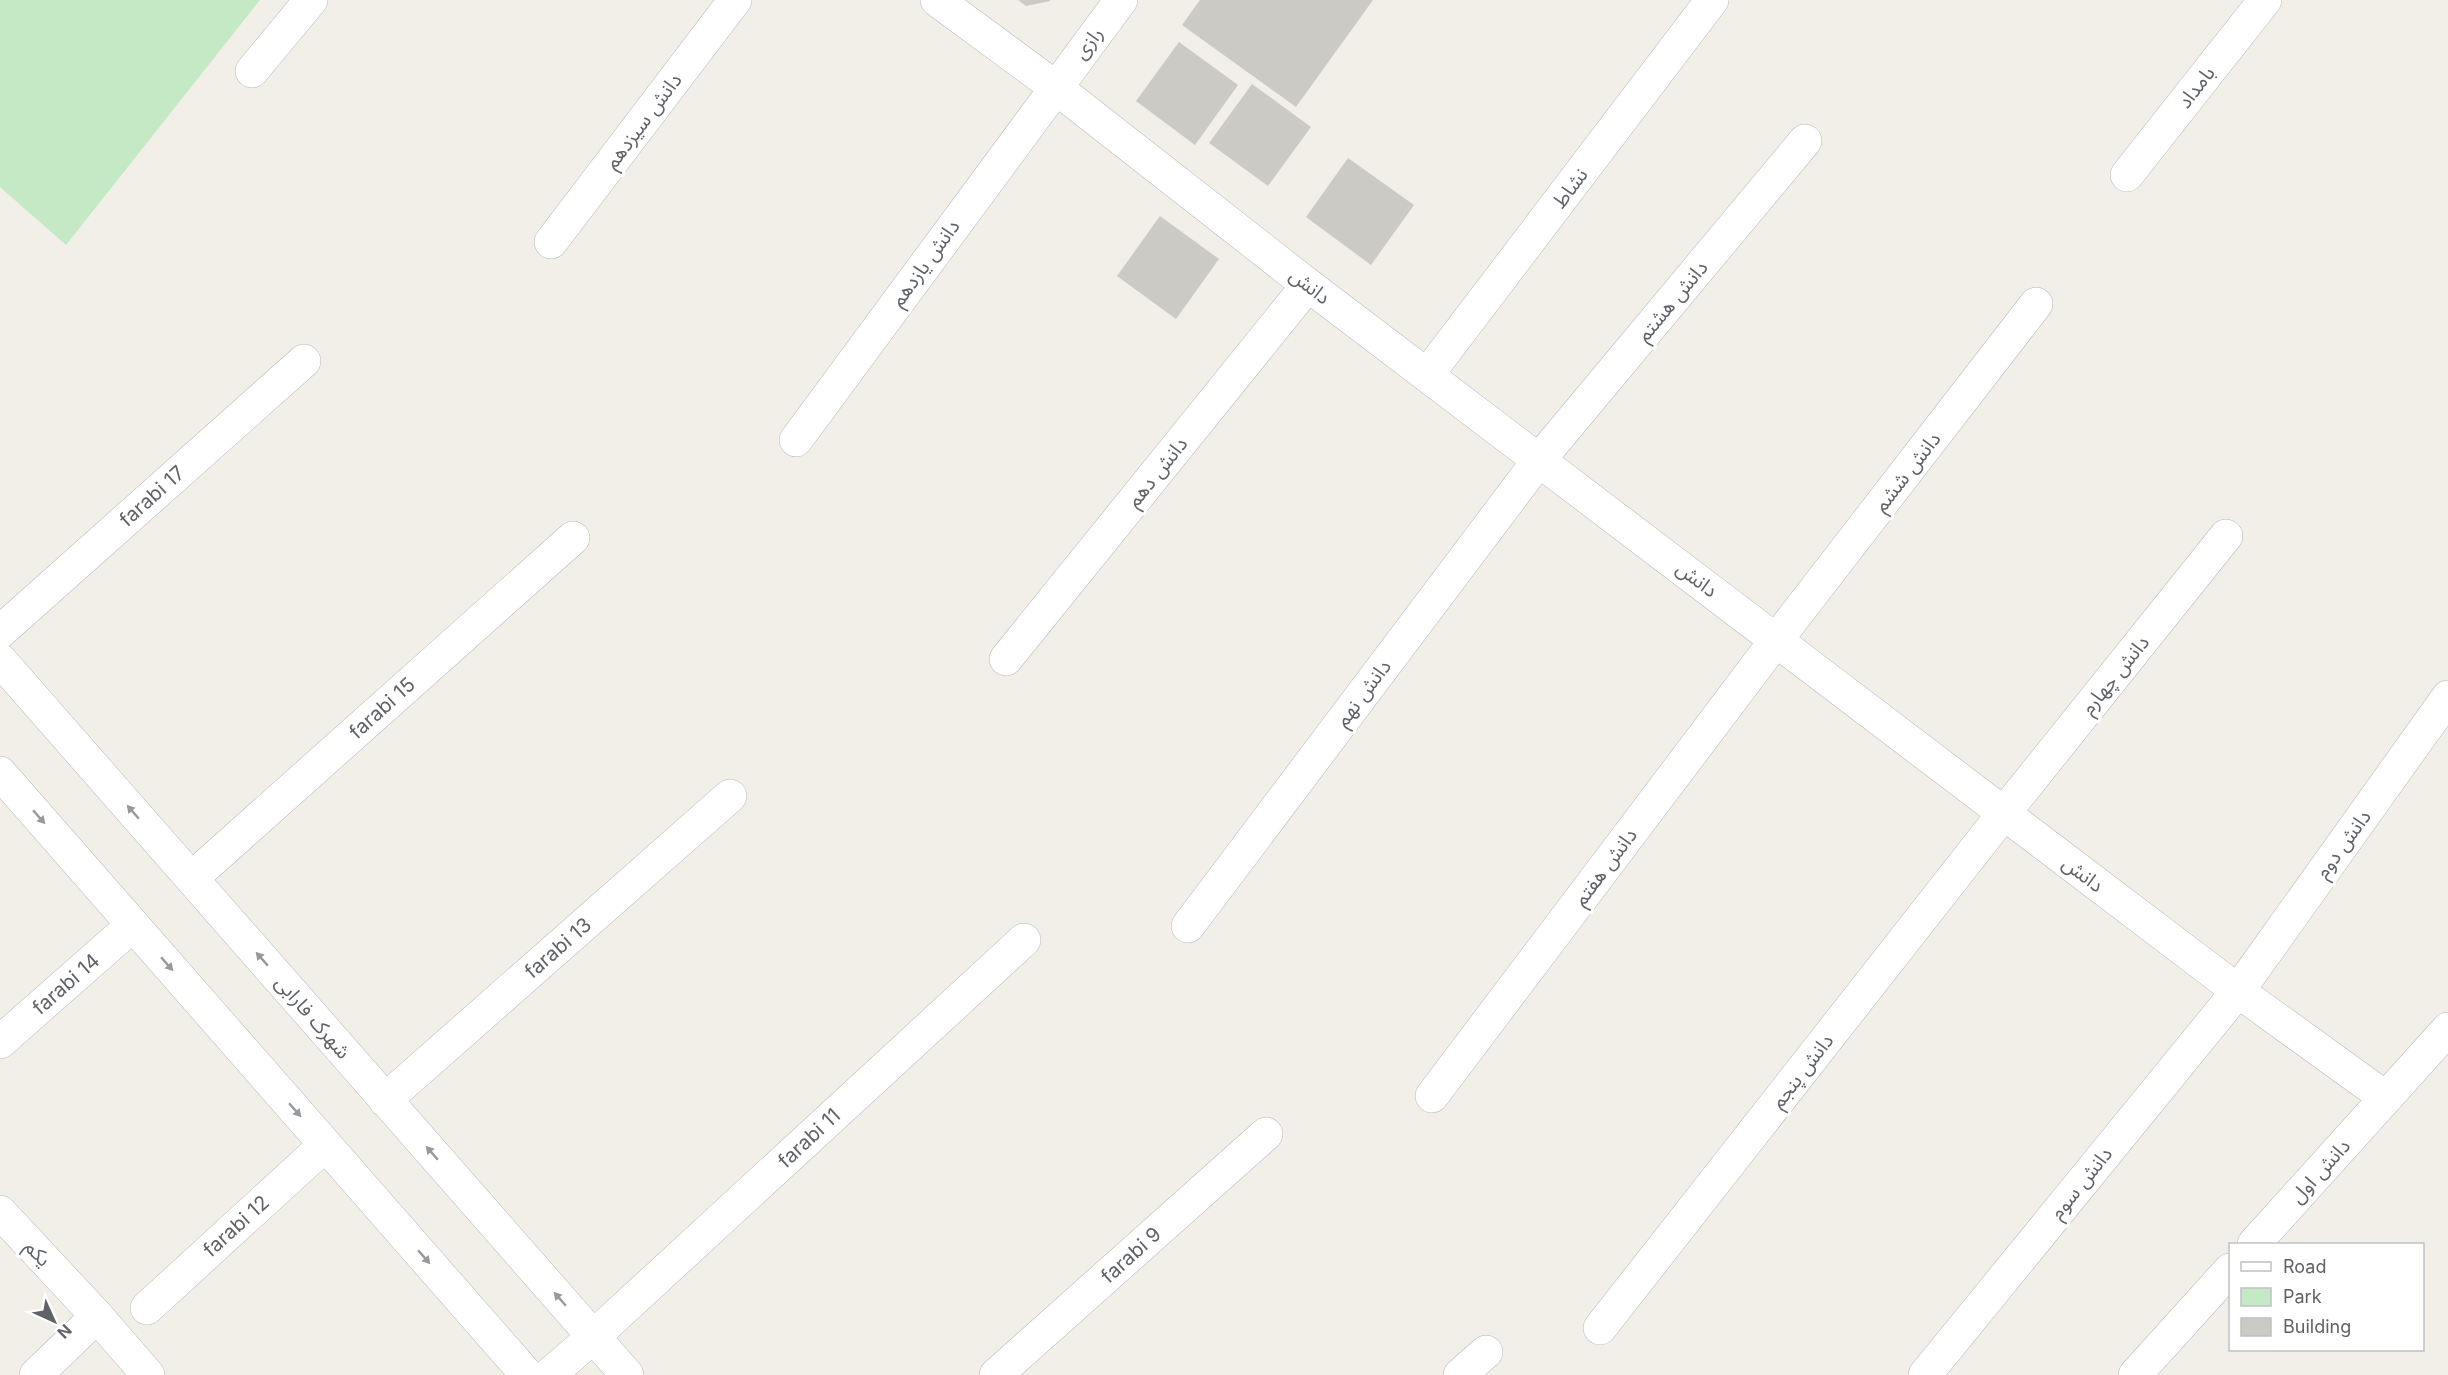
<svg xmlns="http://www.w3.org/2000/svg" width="2448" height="1375" viewBox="0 0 2448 1375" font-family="Inter,'Noto Sans Arabic',sans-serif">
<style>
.green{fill:#c5e8c5}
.building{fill:#cccac5}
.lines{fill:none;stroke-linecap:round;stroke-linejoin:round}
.minor-casing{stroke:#b5b8bc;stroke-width:34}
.secondary-casing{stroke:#b6babf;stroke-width:34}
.minor{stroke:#fff;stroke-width:33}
.secondary{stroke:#fff;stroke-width:33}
.oneway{fill:#979a9d}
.labels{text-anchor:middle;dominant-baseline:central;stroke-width:6;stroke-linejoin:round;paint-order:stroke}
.street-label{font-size:20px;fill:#5f6368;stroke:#fff}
</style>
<rect width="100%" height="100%" fill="#f1efe8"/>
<polygon class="green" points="0,0 260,0 66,245 0,187"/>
<g class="building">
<polygon points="1018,0 1050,0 1050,1 1026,6"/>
<polygon points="1200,0 1373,0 1296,107 1182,25"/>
<polygon points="1179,42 1238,85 1195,145 1136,101"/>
<polygon points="1252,84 1311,127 1268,186 1209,143"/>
<polygon points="1348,158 1414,205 1371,265 1306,217"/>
<polygon points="1160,216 1219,259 1176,319 1117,276"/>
</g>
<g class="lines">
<g class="minor-casing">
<g id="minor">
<polyline points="937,0 1055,87 1308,285 2238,991 2386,1098"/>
<polyline points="252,71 311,0"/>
<polyline points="2127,175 2265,0"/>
<polyline points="551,242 735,0"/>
<polyline points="1427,375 1712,0"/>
<polyline points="796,440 1121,0"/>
<polyline points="0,632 304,361"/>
<polyline points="1006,659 1308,285"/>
<polyline points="192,878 573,538"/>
<polyline points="1188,926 1539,460 1805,141"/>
<polyline points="0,1042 133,925"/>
<polyline points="1432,1096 1777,639 2036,304"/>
<polyline points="385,1100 730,796"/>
<polyline points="0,1212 97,1316 148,1375"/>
<polyline points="2254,1244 2448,1029"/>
<polyline points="147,1308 325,1145"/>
<polyline points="1600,1328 2004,813 2226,536"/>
<polyline points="593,1337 1024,940"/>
<polyline points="36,1375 97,1316"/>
<polyline points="996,1375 1266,1134"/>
<polyline points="1460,1375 1486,1352"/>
<polyline points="1925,1375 2238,991 2448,697"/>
<polyline points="2135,1375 2230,1270"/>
</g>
</g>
<g class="secondary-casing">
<g id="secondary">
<polyline points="0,660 627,1375"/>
<polyline points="0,773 527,1375"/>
<polyline points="549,1375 593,1337"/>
</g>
</g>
<use href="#minor" class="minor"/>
<use href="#secondary" class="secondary"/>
</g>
<defs><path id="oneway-solid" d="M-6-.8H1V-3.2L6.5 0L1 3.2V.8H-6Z" transform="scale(1.5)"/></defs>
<g class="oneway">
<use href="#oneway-solid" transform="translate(133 812) rotate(-131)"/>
<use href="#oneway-solid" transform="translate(39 817) rotate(49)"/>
<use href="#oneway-solid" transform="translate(262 959) rotate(-131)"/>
<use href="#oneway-solid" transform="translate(167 964) rotate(49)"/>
<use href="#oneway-solid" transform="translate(295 1110) rotate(49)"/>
<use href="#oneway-solid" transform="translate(432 1153) rotate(-131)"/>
<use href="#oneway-solid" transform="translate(424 1257) rotate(49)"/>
<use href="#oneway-solid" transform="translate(560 1299) rotate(-131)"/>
</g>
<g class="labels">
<g class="street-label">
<text transform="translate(1088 43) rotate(-53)">رازی</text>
<text transform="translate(2196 87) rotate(-52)">بامداد</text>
<text transform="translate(643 121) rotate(-53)">دانش سیزدهم</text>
<text transform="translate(1570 188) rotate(-53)">نشاط</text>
<text transform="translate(925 263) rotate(-54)">دانش یازدهم</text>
<text transform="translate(1310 286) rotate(38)">دانش</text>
<text transform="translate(1672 301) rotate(-50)">دانش هشتم</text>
<text transform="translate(1157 472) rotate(-51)">دانش دهم</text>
<text transform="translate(1907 472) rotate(-52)">دانش ششم</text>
<text transform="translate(152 496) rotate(-42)">farabi 17</text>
<text transform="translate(1697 579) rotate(37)">دانش</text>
<text transform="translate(2115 675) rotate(-51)">دانش چهارم</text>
<text transform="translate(1363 693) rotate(-53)">دانش نهم</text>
<text transform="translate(382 708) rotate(-42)">farabi 15</text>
<text transform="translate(2343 844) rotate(-54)">دانش دوم</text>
<text transform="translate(1605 867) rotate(-53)">دانش هفتم</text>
<text transform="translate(2083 874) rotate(37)">دانش</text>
<text transform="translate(558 948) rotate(-41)">farabi 13</text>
<text transform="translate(66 984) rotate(-41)">farabi 14</text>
<text transform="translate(313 1017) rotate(49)">شهرک فارابی</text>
<text transform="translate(1802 1071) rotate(-52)">دانش پنجم</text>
<text transform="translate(809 1138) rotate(-43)">farabi 11</text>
<text transform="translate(2320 1171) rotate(-48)">دانش اول</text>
<text transform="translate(2081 1183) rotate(-51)">دانش سوم</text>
<text transform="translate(236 1226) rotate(-42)">farabi 12</text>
<text transform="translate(38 1253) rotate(47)">یکم</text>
<text transform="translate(1131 1255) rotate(-42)">farabi 9</text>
</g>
</g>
<rect x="2229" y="1243" width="195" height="108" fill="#ffffff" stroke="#bfc1c3" stroke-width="1.5"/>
<rect x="2241" y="1262" width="30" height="9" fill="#ffffff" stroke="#bfc1c3" stroke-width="1.5"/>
<text x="2283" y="1273" font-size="18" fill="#5f6368">Road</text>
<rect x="2241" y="1288" width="30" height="18" fill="#c5e8c5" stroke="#bfc1c3" stroke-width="1.5"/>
<text x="2283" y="1303" font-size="18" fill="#5f6368">Park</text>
<rect x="2241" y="1318" width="30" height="18" fill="#cccac5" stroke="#bfc1c3" stroke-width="1.5"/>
<text x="2283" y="1333" font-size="18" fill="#5f6368">Building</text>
<g transform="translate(54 1321) rotate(135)" stroke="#ffffff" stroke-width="4.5" paint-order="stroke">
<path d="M0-4.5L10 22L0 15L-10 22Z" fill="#5f6368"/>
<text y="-9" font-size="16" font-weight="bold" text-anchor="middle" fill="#5f6368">N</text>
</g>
</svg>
